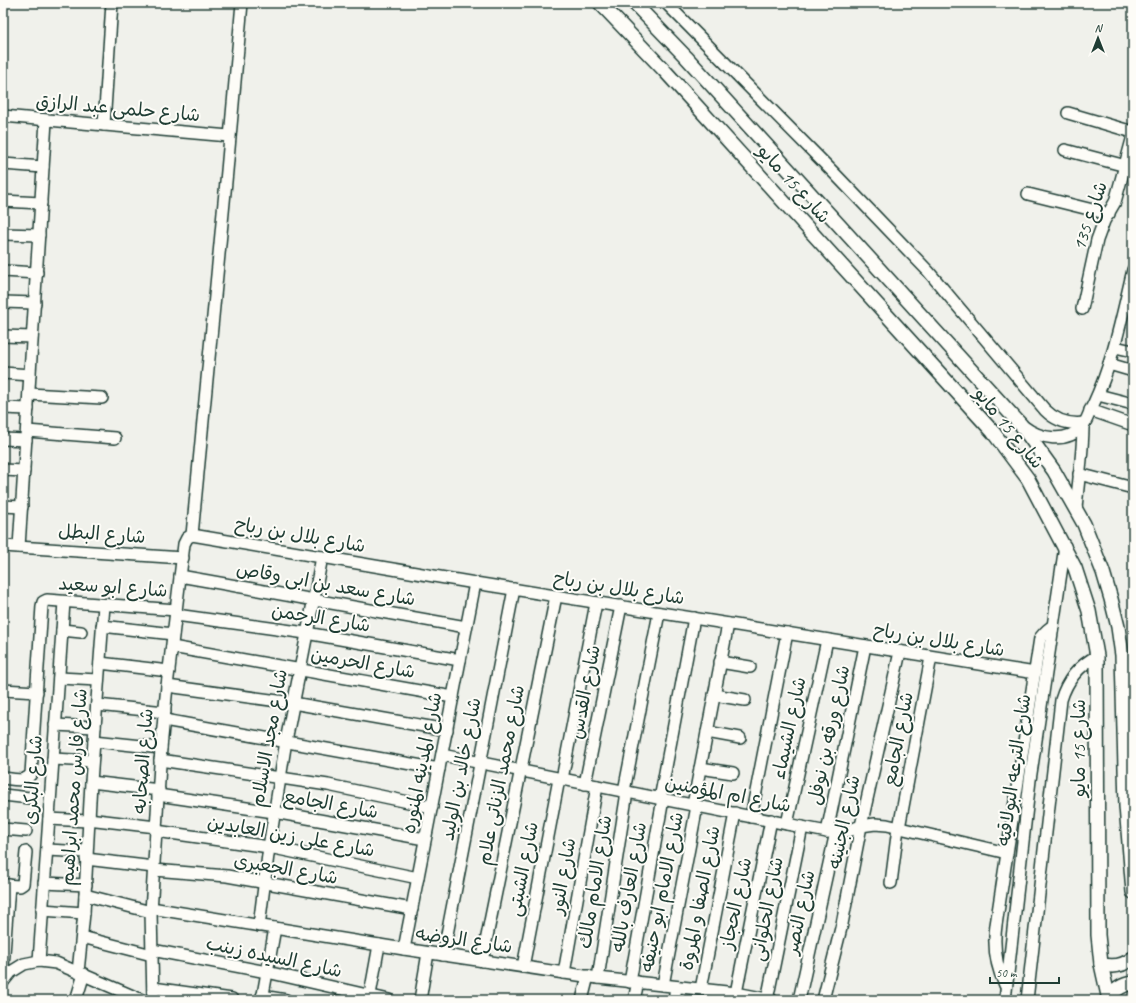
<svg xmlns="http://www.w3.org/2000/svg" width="1136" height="1003" viewBox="0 0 1136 1003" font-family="Caveat,'Playpen Sans Arabic',sans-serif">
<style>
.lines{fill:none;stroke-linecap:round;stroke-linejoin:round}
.minor-casing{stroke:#1f3d34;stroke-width:14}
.major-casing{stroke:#1f3d34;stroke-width:16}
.minor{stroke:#fdfcf7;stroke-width:11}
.major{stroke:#fdfcf7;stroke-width:13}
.labels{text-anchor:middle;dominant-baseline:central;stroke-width:4;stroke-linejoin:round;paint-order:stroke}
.street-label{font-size:19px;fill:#1f3d34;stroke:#fdfcf7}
</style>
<rect width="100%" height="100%" fill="#f0f1eb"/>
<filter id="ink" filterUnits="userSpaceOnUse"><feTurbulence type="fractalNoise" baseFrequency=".025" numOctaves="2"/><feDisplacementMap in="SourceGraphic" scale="8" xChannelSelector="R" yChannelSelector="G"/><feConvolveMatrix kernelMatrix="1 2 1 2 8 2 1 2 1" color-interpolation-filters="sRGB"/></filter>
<g filter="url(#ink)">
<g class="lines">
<g class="minor-casing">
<g id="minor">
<path d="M666,3l170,172 92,96 117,139c11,11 23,15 39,13"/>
<polyline points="1068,113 1133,132"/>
<polyline points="3,116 229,136"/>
<polyline points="104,125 112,3"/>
<polyline points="1065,150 1126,166"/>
<polyline points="3,164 43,167"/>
<polyline points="1028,194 1109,214"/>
<polyline points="3,201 41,203"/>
<polyline points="3,234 39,235"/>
<polyline points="3,271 37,273"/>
<polyline points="3,302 35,303"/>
<polyline points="1082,309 1097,240 1104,221 1115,202 1133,136"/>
<polyline points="3,336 32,337"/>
<polyline points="1115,347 1133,351"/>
<polyline points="1109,364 1133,371"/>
<polyline points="3,373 30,375"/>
<polyline points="29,394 102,398"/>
<polyline points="1098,395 1133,404"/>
<polyline points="3,408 28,409"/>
<polyline points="1090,410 1133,425"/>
<path d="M1023,426c17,13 43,18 59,1 5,-6 7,-15 11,-22 20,-42 29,-89 40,-135"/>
<polyline points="27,431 115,438"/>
<polyline points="3,439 26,440"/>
<polyline points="3,470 24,471"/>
<polyline points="1079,474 1133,488"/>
<polyline points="3,506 22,507"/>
<path d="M1076,509c2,-28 7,-55 7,-84"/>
<polyline points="192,535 227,171 242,3"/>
<polyline points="3,546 183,558"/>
<polyline points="19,547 46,121"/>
<polyline points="180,576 466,627"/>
<polyline points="176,615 306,633 460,660"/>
<polyline points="102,626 173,634"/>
<polyline points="62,630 81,632"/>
<polyline points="172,647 453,697"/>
<polyline points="720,662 750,667"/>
<polyline points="100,663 169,671"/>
<polyline points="59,678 98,680"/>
<polyline points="167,686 293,703 447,730"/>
<polyline points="3,690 37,692"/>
<polyline points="714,695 745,700"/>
<polyline points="97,705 165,712"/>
<polyline points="164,720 439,769"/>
<polyline points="55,725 95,727"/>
<polyline points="707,732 740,738"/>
<polyline points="94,741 161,748"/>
<polyline points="442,755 827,832 848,831 861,826 875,824 887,825 1007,853"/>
<polyline points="53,759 92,761"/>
<polyline points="160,760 328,785 432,807"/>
<polyline points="700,768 733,773"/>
<path d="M3,778c10,1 22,5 28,-4l11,-168 1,-4 4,-2 129,10"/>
<polyline points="562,779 596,603"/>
<polyline points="91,782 159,790"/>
<polyline points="585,784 621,606"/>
<polyline points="624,791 659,613"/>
<polyline points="3,795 30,798"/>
<polyline points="158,795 274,812 425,839"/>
<polyline points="660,799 694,618"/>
<polyline points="693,805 728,624"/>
<polyline points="751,817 787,633"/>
<polyline points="49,819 88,821"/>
<polyline points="88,819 156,827"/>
<polyline points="787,824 827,640"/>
<polyline points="899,828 931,657"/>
<polyline points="3,829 26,831"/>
<polyline points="156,831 269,847 418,878"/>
<polyline points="827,832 865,646"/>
<polyline points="47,850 86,852"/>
<polyline points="86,859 154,867"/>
<polyline points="154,870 227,876 412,909"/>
<polyline points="44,883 86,885"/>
<polyline points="891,883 898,828"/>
<polyline points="3,885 20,886 23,884 26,852"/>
<polyline points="85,895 151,912"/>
<polyline points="151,908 404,949 598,978 736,993 772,1000"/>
<polyline points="42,910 84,913"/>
<polyline points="259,926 269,847 286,741 322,557"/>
<polyline points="82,937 152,955"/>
<polyline points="404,949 475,583"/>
<polyline points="152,950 267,972 389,1000"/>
<polyline points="443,955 514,589"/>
<polyline points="39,961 64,602"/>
<polyline points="482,961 556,596"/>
<polyline points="3,967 9,885"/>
<polyline points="523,967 559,779"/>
<polyline points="78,972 84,913 91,782 104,605"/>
<polyline points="564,973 597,786"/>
<polyline points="598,978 627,792"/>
<polyline points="3,982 11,972 24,964 39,961 56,963 142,1000"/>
<polyline points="630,982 663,799"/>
<polyline points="663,985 697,806"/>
<path d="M1005,985c-9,-19 -12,-39 -9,-60l44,-287c4,-5 7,-9 13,-12"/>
<polyline points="153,988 232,999"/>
<polyline points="701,989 735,813"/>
<polyline points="736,993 771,820"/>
<polyline points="262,996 286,1000"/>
<polyline points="76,1000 84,974"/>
<polyline points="153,1000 151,912 161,748 167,686 184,544 187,538 192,535 475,583 1035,673"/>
<polyline points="262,1000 275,928"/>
<polyline points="369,1000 379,945"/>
<polyline points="420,1000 428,953"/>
<polyline points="582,1000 588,976"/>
<polyline points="634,1000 638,982"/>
<polyline points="674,1000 676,987"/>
<polyline points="767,1000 802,827"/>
<polyline points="799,1000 836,832"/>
<polyline points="823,1000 842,924 861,826 900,652"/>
<polyline points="1005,1000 1030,780 1065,546"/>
<path d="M1027,1000l34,-300c6,-20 17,-34 36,-44"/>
</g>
</g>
<g class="major-casing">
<g id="major">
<polyline points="600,3 664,70 993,432 1028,479 1075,568 1089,611 1097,656 1098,935 1101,964 1109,1000"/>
<polyline points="634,3 686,57 1021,425 1054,471 1084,524 1103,572 1111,599 1118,627 1122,655 1126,806 1133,892"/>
<path d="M1101,964c12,4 22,2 32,-6"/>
<path d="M1108,998c7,-8 14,-14 25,-15"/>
</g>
</g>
<use href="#minor" class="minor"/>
<use href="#major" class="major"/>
</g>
</g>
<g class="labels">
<g class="street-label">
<text transform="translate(118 108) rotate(5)">شارع حلمى عبد الرازق</text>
<text transform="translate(794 184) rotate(48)">شارع 15 مايو</text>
<text transform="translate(1090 216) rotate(-71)">شارع 135</text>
<text transform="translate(1009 428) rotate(51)">شارع 15 مايو</text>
<text transform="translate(102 534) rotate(4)">شارع البطل</text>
<text transform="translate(300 535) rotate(10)">شارع بلال بن رباح</text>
<text transform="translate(326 584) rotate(10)">شارع سعد بن ابى وقاص</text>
<text transform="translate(113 587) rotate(4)">شارع ابو سعيد</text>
<text transform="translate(619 588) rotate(9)">شارع بلال بن رباح</text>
<text transform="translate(321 618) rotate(9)">شارع الرحمن</text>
<text transform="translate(939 640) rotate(9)">شارع بلال بن رباح</text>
<text transform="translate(363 663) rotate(10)">شارع الحرمين</text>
<text transform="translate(585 692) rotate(-79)">شارع القدس</text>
<text transform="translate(789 728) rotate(-78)">شارع الشيماء</text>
<text transform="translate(829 735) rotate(-78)">شارع ورقه بن نوفل</text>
<text transform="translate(269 738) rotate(-80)">شارع مجد الاسلام</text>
<text transform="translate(898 739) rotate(-79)">شارع الجامع</text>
<text transform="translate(1079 748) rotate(-90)">شارع 15 مايو</text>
<text transform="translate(143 761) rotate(-86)">شارع الصحابه</text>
<text transform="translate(422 763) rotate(-79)">شارع المدينه المنوره</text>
<text transform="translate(461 769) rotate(-79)">شارع خالد بن الوليد</text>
<text transform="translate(1014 770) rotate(-82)">شارع الترعه البولاقيه</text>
<text transform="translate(501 775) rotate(-79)">شارع محمد الزناتى علام</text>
<text transform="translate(33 780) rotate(-86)">شارع البكرى</text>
<text transform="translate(74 787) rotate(-86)">شارع فارس محمد ابراهيم</text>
<text transform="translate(728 794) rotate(11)">شارع ام المؤمنين</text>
<text transform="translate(331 804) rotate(10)">شارع الجامع</text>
<text transform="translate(844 822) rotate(-78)">شارع الجنينه</text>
<text transform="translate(291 836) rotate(10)">شارع على زين العابدين</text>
<text transform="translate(286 869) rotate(10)">شارع الجعبرى</text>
<text transform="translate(523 869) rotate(-79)">شارع الشبتى</text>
<text transform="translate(563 876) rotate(-80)">شارع النور</text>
<text transform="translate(595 882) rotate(-81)">شارع الامام مالك</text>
<text transform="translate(629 887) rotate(-80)">شارع العارف بالله</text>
<text transform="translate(662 892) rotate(-79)">شارع الامام ابو حنيفه</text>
<text transform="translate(700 898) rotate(-79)">شارع الصفا و المروة</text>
<text transform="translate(736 903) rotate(-78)">شارع الحجاز</text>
<text transform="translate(767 909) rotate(-79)">شارع الحلوانى</text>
<text transform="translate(800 912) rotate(-78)">شارع النصر</text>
<text transform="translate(464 940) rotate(8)">شارع الروضه</text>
<text transform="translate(274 957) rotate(12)">شارع السيده زينب</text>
</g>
</g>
<rect width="1136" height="1003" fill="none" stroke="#fdfcf7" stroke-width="16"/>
<rect x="8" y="8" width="1120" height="987" fill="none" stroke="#1f3d34" stroke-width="1.5" filter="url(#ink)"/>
<g transform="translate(1098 38)" stroke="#fdfcf7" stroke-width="3" paint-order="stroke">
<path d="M0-3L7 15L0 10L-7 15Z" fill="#1f3d34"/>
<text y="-6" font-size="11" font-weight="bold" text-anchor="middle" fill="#1f3d34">N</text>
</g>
<path d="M990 977v6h69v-6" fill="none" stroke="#1f3d34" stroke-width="2"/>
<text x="996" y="977" font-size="12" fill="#1f3d34" stroke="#fdfcf7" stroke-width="3" paint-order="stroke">50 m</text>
</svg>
